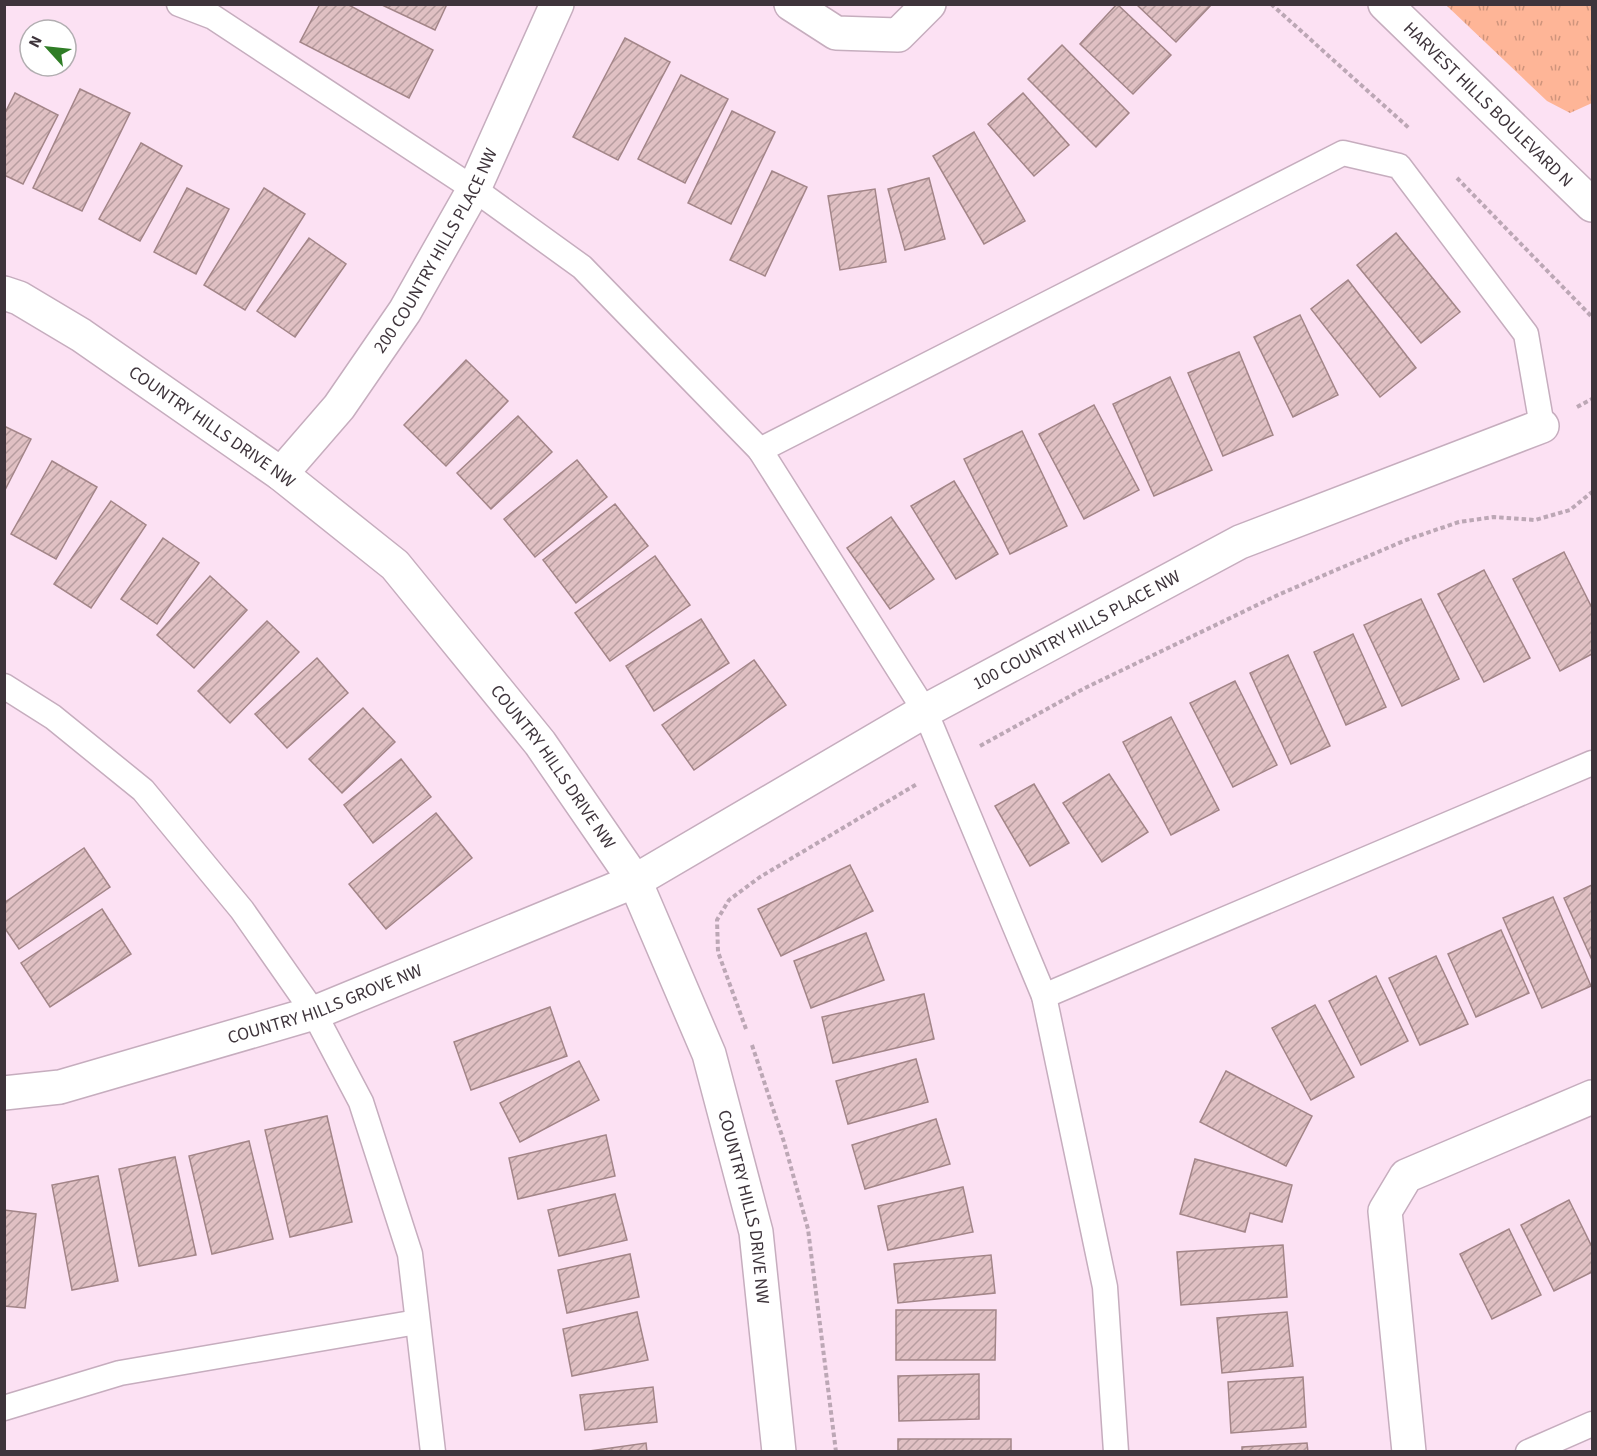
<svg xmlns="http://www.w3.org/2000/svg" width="1597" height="1456" viewBox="0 0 1597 1456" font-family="'Source Sans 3',sans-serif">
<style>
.grass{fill:url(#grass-tufts)}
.building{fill:url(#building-hatch);stroke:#a38588;stroke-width:1.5}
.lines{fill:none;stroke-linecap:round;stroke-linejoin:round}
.service-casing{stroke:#c6adbe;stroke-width:27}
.minor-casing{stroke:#c6adbe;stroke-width:36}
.tertiary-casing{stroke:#c6adbe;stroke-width:36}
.secondary-casing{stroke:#c6adbe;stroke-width:36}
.path{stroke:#bca7b5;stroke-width:4;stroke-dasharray:4.5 3;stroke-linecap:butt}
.service{stroke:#fff;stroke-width:24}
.minor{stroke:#fff;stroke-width:33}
.tertiary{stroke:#fff;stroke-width:33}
.secondary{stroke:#fff;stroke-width:33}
.labels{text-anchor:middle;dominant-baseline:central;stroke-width:4.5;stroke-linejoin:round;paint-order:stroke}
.street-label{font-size:18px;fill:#3e343b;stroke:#fff}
</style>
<defs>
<pattern id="grass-tufts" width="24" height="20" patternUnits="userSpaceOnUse" patternTransform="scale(1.5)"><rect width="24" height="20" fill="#feb597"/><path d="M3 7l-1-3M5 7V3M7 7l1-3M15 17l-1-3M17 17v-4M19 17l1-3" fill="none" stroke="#cf947c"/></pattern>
<pattern id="building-hatch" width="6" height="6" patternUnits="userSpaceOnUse" patternTransform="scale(1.5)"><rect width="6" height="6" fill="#e0c0c3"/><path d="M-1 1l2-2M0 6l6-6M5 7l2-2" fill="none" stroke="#b79da0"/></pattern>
</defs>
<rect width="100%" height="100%" fill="#fce1f3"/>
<polygon class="grass" points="1446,5 1592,5 1592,103 1570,113 1547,101"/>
<g class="building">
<polygon points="320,4 347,4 433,50 409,98 300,42"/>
<polygon points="380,4 447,4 435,30"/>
<polygon points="1117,4 1171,55 1133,94 1080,44"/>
<polygon points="1136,4 1212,4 1176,42"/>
<polygon points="625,38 670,62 618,160 573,137"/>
<polygon points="1062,45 1129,113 1096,147 1028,79"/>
<polygon points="681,75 728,99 685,183 638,159"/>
<polygon points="80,89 130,113 82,211 33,188"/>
<polygon points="15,93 58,115 23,184 4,175 4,115"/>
<polygon points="1023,93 1069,145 1034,176 988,124"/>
<polygon points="732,111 775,132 731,224 688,203"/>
<polygon points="974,132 1025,221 984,244 933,156"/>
<polygon points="141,143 182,166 140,241 99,219"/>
<polygon points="772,171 807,187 765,276 730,260"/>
<polygon points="929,178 945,239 905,250 888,189"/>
<polygon points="187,188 229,209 196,274 154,252"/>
<polygon points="264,188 305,214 245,310 204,285"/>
<polygon points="875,189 886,262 840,270 828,196"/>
<polygon points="1396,233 1460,312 1421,343 1357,265"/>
<polygon points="309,238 346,264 295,337 257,311"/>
<polygon points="1348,280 1416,368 1380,397 1311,309"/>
<polygon points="1300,315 1338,395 1293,417 1254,337"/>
<polygon points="1239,352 1273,435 1223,456 1188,373"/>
<polygon points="466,360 508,401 446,466 404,425"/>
<polygon points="1170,377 1212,470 1154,496 1113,404"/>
<polygon points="1094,405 1139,490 1084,519 1039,434"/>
<polygon points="518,416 552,452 491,509 457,473"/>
<polygon points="4,426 31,439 4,492"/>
<polygon points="1022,431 1067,526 1010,554 964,459"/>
<polygon points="577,460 607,497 535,557 504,519"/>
<polygon points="52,461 97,487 56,559 11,534"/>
<polygon points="954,481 998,554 956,579 911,506"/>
<polygon points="111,501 146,525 91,608 54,584"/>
<polygon points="615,504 648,546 576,603 543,560"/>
<polygon points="891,517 934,579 890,609 847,548"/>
<polygon points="163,538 199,563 157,624 121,599"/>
<polygon points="1564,552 1592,608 1592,654 1560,671 1513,579"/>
<polygon points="655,556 690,605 610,661 575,613"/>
<polygon points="1484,570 1530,658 1484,682 1438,594"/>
<polygon points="210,576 247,610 194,668 157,635"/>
<polygon points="1421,599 1459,679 1402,706 1364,625"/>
<polygon points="701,619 729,663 654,711 626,666"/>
<polygon points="267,621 299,652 230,723 198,691"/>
<polygon points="1353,634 1386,707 1346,725 1314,652"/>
<polygon points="1288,655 1330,746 1291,764 1250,673"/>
<polygon points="317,658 348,693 287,748 255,714"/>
<polygon points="754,660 786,705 694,770 662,725"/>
<polygon points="1235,681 1277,765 1233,787 1190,703"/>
<polygon points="363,708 395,742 342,793 309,759"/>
<polygon points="1171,717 1219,810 1171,835 1123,742"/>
<polygon points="401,759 431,797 373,843 344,805"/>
<polygon points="1109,774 1148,832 1102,862 1063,803"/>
<polygon points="1034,784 1069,843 1030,866 995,806"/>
<polygon points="436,813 472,858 386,929 349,884"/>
<polygon points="84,848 110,887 19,949 4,927 4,903"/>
<polygon points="850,865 873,911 781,956 758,909"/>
<polygon points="1592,885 1592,960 1564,898"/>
<polygon points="1553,897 1591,986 1542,1008 1503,918"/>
<polygon points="102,909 131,954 50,1007 21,963"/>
<polygon points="1501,930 1529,993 1476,1017 1448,954"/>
<polygon points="866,933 884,980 811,1008 794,961"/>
<polygon points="1436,956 1468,1024 1420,1045 1389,978"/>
<polygon points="1376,976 1408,1041 1361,1065 1329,1001"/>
<polygon points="924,994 934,1039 833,1063 822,1017"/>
<polygon points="1315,1005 1354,1077 1311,1100 1272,1028"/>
<polygon points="550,1007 567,1056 471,1090 454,1042"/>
<polygon points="916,1059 928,1102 848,1124 836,1081"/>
<polygon points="579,1061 599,1100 520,1142 500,1103"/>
<polygon points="1226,1071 1312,1116 1286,1166 1200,1122"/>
<polygon points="327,1116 352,1222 290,1237 265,1130"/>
<polygon points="936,1119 950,1164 865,1189 852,1145"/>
<polygon points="606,1135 615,1176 518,1199 509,1158"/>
<polygon points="249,1141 273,1239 212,1254 189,1156"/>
<polygon points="175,1157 196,1255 139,1266 119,1169"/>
<polygon points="1195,1159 1292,1185 1282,1222 1250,1213 1245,1232 1180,1214"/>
<polygon points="98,1176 118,1281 72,1290 52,1185"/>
<polygon points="963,1187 973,1232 888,1250 878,1206"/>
<polygon points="615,1194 627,1240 559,1256 548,1210"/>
<polygon points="1569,1200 1592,1247 1592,1272 1554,1291 1521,1225"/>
<polygon points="4,1210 36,1214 25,1308 4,1306"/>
<polygon points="1509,1229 1541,1295 1492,1319 1460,1254"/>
<polygon points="1283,1245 1287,1297 1181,1305 1177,1252"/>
<polygon points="630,1254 639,1297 567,1313 558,1270"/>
<polygon points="991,1255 995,1293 898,1303 894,1264"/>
<polygon points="896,1310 996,1310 995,1360 896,1360"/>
<polygon points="637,1312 648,1360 572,1376 563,1329"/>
<polygon points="1287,1312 1293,1366 1222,1373 1217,1318"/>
<polygon points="979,1374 979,1419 899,1421 898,1376"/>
<polygon points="1303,1377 1306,1427 1231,1433 1228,1382"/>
<polygon points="653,1387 657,1422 585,1430 580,1395"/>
<rect x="898" y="1439" width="113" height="13"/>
<polygon points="646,1443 647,1452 582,1452"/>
<polygon points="1307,1443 1308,1452 1242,1452 1242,1447"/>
</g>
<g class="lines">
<g class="service-casing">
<g id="service">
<polyline points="179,4 213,17 474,189 582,267 760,450 925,711 1044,996 1105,1287 1116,1452"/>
<polyline points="760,450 1343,153 1399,166 1526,334 1542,426"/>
<polyline points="4,686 53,717 143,790 242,910 314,1013 361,1102 410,1254 433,1452"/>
<polyline points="1044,996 1592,763"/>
<polyline points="4,1408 120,1373 417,1322"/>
<polyline points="1528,1452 1592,1424"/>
</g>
</g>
<g class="minor-casing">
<g id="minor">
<polyline points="791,4 836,33 898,35 929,4"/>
<path id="s1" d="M281,474l58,-67 66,-96 69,-122 83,-185"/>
<path id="s2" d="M4,1093l56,-6 254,-74 321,-132 290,-170 315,-169 302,-116"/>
<polyline points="1409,1452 1385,1211 1406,1176 1592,1097"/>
</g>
</g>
<g class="tertiary-casing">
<g id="tertiary">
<path id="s3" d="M4,293l15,5 62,37 200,139 114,91 145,178 95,138 74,173 47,178 23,220"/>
</g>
</g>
<g class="secondary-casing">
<g id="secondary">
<path id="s4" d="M1385,4l207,201"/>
</g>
</g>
<g class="path">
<polyline points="1271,4 1410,129"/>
<polyline points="1457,178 1592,317"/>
<polyline points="1577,407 1592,399"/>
<polyline points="980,746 1085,688 1280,594 1406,540 1459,522 1494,517 1535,520 1570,510 1592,492"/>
<polyline points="746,1029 718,952 717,920 729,900 760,877 917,784"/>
<polyline points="752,1045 784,1142 808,1229 836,1452"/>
</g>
<use href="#service" class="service"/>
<use href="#minor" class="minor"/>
<use href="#tertiary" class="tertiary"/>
<use href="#secondary" class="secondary"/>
</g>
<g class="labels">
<g class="street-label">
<text stroke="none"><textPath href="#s4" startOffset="144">HARVEST HILLS BOULEVARD N</textPath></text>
<text stroke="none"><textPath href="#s1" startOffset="273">200 COUNTRY HILLS PLACE NW</textPath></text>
<text stroke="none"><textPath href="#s3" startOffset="248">COUNTRY HILLS DRIVE NW</textPath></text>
<text stroke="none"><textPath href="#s2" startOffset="1176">100 COUNTRY HILLS PLACE NW</textPath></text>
<text stroke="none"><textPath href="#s3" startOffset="734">COUNTRY HILLS DRIVE NW</textPath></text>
<text stroke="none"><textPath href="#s2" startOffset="334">COUNTRY HILLS GROVE NW</textPath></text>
<text stroke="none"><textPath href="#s3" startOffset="1220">COUNTRY HILLS DRIVE NW</textPath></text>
</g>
</g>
<rect width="1597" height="1456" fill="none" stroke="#3e343b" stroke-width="12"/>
<g transform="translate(48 48) rotate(297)"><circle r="28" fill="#ffffff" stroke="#b2aeb1" stroke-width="1.5"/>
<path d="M0-4.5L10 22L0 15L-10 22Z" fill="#2f7d26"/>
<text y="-9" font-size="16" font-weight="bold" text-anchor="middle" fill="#3e343b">N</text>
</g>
</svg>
